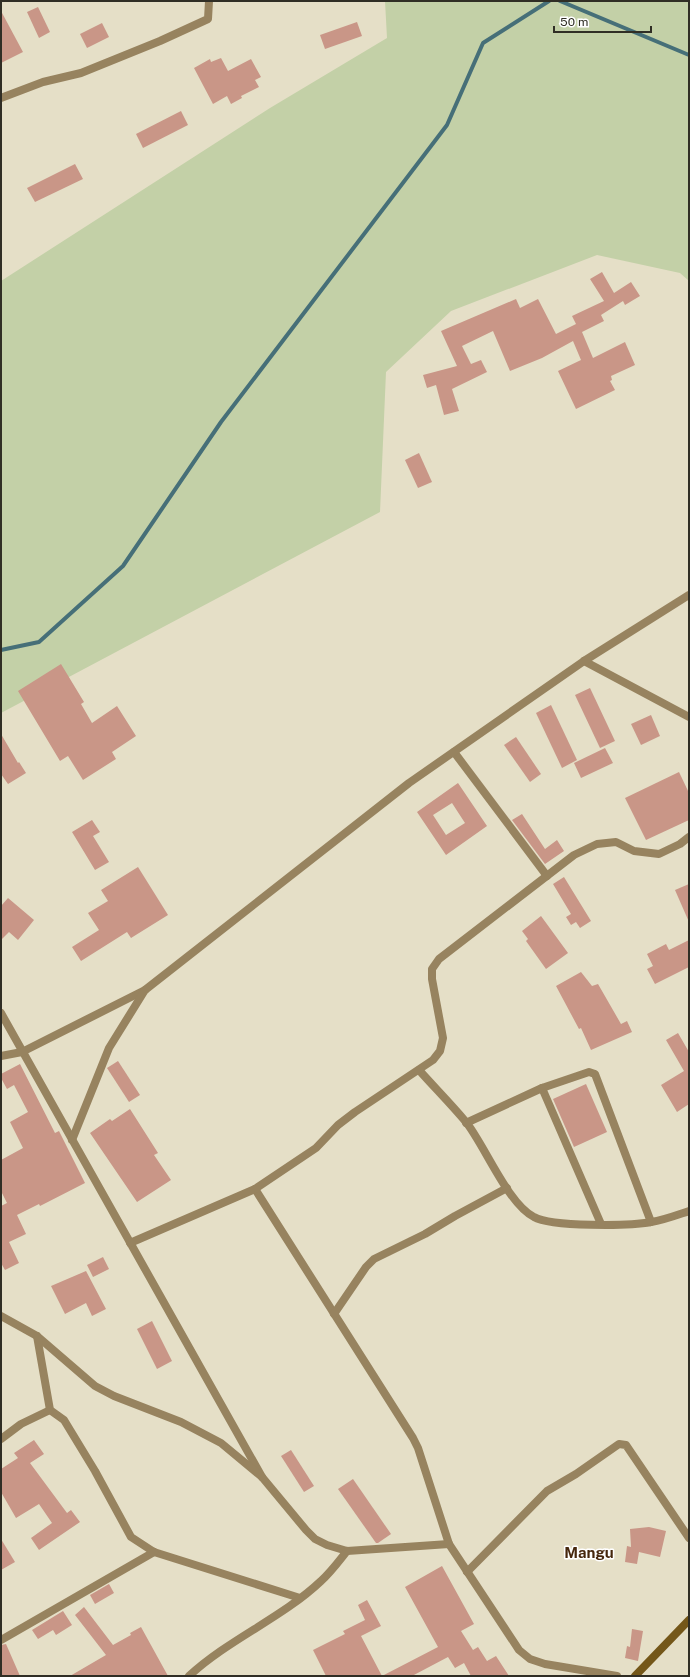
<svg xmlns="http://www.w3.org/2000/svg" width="690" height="1677" viewBox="0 0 690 1677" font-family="'Public Sans',sans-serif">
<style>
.green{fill:#c3d0a7}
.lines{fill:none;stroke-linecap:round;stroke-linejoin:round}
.stream{stroke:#466f78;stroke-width:4}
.building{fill:#c99687;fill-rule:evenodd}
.street{stroke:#97835f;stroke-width:8}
.secondary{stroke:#745719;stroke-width:8}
.labels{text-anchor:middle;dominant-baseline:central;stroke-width:3;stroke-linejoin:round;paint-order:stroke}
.district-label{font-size:15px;font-weight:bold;fill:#46270d;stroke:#fff}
</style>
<rect width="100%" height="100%" fill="#e5dfc7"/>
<polygon class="green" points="385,1 689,1 689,281 680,273 597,255 451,311 386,372 380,512 1,713 1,281 270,108 387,38"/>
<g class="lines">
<g class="stream">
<polyline points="560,1 689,55"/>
<polyline points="1,650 39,642 123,566 221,422 447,125 483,43 549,1"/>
</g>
</g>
<g class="building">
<polygon points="38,7 50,32 39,38 27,12"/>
<polygon points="1,11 23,52 1,63"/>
<polygon points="357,22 362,36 325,49 320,35"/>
<polygon points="102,23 109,37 87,48 80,34"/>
<polygon points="221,58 228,71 251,59 261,77 255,80 259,87 241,96 242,98 231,104 227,96 213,104 194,68 210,59 211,62"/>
<polygon points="181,111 188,125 143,148 136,134"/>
<polygon points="75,164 83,179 35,202 27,188"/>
<polygon points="602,272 614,293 631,282 640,296 625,305 623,301 601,315 604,321 582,332 593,358 625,342 635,365 611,376 612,380 610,381 615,390 576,409 558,371 581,360 573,341 542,358 510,371 493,331 462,346 471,364 481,360 487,372 452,389 459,411 444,415 436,385 427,388 423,375 457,366 441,331 516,299 520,308 538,299 556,334 576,324 572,316 604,301 590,279"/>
<polygon points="419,453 432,482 418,488 405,460"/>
<polygon points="61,664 84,702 81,704 92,723 117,706 136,736 112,752 116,759 83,780 68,756 60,761 18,691"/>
<polygon points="590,688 615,741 600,748 575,695"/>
<polygon points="551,705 577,760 562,768 536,713"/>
<polygon points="651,715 660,736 641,745 631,724"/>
<polygon points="1,734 18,763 19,762 26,773 8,784 1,774"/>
<polygon points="516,737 541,774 530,782 504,745"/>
<polygon points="605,748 613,763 581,778 574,763"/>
<polygon points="679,772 689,793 689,820 646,840 625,798"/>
<path d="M458,783l29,43 -41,29 -29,-43zM452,803l13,20 -19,12 -13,-20z"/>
<polygon points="522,814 545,849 557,840 564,851 545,864 512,820"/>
<polygon points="92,820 100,832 93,836 109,862 95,870 72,832"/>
<polygon points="138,867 168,915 131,938 127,932 81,961 72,947 99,930 88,913 108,901 101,890"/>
<polygon points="564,877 591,921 580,928 576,922 571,925 566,917 571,914 553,884"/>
<polygon points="689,884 689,922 675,890"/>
<polygon points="8,898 34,920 18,940 9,932 1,940 1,906"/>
<polygon points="541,916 568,953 546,969 526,941 528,939 522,931"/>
<polygon points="689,940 689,967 655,984 647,969 653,966 647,954 666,944 669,950"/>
<polygon points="581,972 592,986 598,984 621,1024 627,1021 632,1032 591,1050 581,1028 579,1029 556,986"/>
<polygon points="678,1033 689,1052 689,1104 677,1112 661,1085 684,1071 666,1040"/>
<polygon points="118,1061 140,1095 129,1102 107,1068"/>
<polygon points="20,1064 55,1133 59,1131 85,1183 40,1206 39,1204 17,1215 26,1234 9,1242 19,1263 5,1270 1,1263 1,1206 7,1203 1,1191 1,1160 23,1148 10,1122 28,1112 14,1085 7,1089 1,1078 1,1074"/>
<polygon points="586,1084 607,1132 574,1147 553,1099"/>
<polygon points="130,1109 158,1153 154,1155 171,1180 137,1202 90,1133 110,1119 112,1121"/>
<polygon points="103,1257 109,1269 93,1277 87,1265"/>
<polygon points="86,1271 106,1309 92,1316 86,1303 65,1314 51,1286"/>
<polygon points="152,1321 172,1361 157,1369 137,1329"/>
<polygon points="34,1440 44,1454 30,1463 67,1513 71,1510 80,1522 39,1550 31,1538 52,1523 39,1504 16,1518 1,1492 1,1469 18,1458 14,1453"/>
<polygon points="291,1450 314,1486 304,1492 281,1456"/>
<polygon points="353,1479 391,1534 378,1543 376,1543 338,1489"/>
<polygon points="649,1527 666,1531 660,1557 639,1552 637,1564 625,1562 627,1546 631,1547 630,1529"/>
<polygon points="1,1539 15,1562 1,1570"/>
<polygon points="442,1566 474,1624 461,1631 473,1650 478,1647 487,1661 496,1656 509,1676 471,1676 464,1663 455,1668 448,1657 412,1676 382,1676 438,1647 405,1587"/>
<polygon points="109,1584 114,1593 95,1604 90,1595"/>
<polygon points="367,1600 381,1626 361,1636 382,1676 326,1676 313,1650 345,1634 343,1631 365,1620 358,1605"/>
<polygon points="84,1607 113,1645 131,1635 130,1633 141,1627 168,1676 70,1676 106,1655 75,1615"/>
<polygon points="63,1611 72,1625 56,1635 53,1630 38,1639 32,1630"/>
<polygon points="632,1629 643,1631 638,1661 625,1658 627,1646 630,1647"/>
<polygon points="6,1644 20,1676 1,1676 1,1645"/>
</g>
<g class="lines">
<g class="street">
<polyline points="1,98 43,82 81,73 160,41 208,19 209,1"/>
<polyline points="584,661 689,717"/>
<polyline points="454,752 547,876"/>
<polyline points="1,1013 262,1477"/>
<polyline points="1,1056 22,1052 145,990"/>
<path d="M419,1070c15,17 32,34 47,52 19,24 42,82 68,95 17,10 96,9 117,5 13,-2 26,-7 38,-11"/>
<polyline points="542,1088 601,1224"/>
<polyline points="466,1123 542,1088 589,1072 595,1074 651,1222"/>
<polyline points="72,1140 109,1048 145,990 409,783 584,661 689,595"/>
<polyline points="255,1189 413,1438 418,1448 449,1544 519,1650 530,1659 545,1664 617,1676"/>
<polyline points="130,1243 255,1189 316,1148 338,1125 355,1112 433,1060 440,1051 443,1038 432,979 432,969 439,959 574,855 597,844 616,842 634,851 659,854 680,844 689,837"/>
<polyline points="334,1314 366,1267 374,1259 425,1234 455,1216 507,1188"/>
<polyline points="1,1316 37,1336 95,1386 114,1396 181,1422 221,1443 262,1477 306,1530 315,1539 327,1545 347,1551 449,1544"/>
<polyline points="37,1336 50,1410 64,1420 95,1471 131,1537 154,1552 300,1598"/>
<polyline points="1,1439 21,1424 50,1410"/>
<polyline points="467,1572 547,1491 576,1474 619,1444 626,1445 689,1538"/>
<polyline points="1,1640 154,1552"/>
<path d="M189,1676c40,-37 93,-58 132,-95 10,-9 18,-20 26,-30"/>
</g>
<polyline class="secondary" points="635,1676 689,1620"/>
</g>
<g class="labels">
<g class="district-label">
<text x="589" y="1552">Mangu</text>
</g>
</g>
<rect width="690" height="1677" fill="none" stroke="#302e25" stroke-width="4"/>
<path d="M554 26v6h97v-6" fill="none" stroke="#302e25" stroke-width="2"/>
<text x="560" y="26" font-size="12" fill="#302e25" stroke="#ffffff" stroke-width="3" paint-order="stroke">50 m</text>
</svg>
